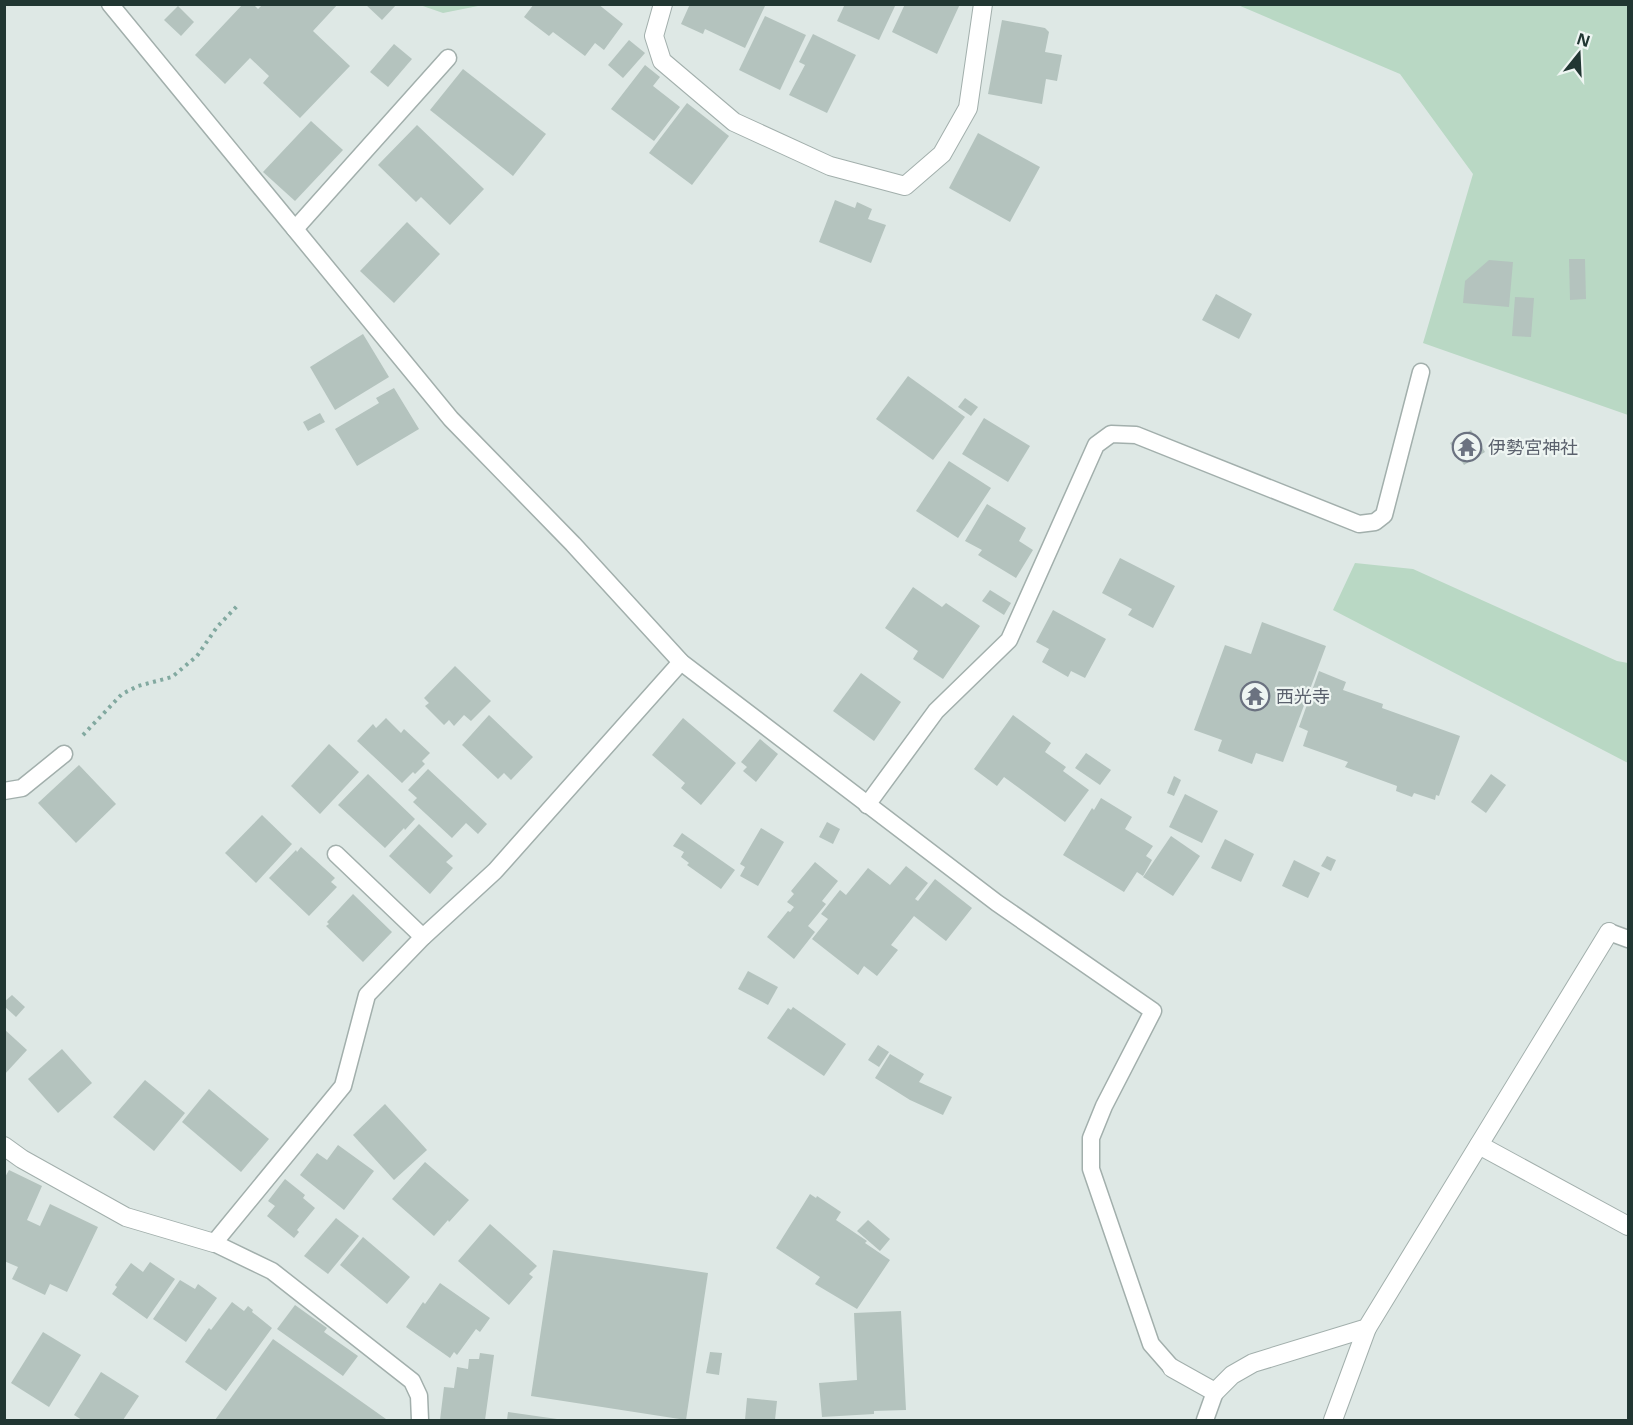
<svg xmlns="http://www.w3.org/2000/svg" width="1633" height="1425" viewBox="0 0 1633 1425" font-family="'Noto Sans','Noto Sans JP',sans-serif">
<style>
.green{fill:#b9d8c4}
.building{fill:#b4c3be}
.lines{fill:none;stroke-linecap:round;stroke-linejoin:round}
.service-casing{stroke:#a2afac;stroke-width:19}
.minor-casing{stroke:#a2afac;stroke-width:20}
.path{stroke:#82a9a0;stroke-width:4;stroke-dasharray:3 4.5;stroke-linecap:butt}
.service{stroke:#fff;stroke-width:16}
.minor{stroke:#fff;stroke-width:18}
.labels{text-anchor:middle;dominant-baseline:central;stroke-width:4.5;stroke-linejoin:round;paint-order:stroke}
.worship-label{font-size:18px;fill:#5b616d;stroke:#eef5f2;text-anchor:start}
</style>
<rect width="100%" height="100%" fill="#dee8e5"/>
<g class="green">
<polygon points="420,5 483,5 443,13"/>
<polygon points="1238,5 1628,5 1628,415 1423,343 1473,174 1400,74"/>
<polygon points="1355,563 1413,569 1617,661 1628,663 1628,763 1333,610"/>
</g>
<g class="building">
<polygon points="243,4 253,4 258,9 263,4 338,4 313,31 350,66 300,118 263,83 269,76 250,58 225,84 195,55"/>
<polygon points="365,4 397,4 382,20"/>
<polygon points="534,4 598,4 623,24 604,50 595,43 585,56 553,32 549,36 524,17"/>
<polygon points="690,4 762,4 765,6 745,48 705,29 703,34 681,24"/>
<polygon points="845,4 896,4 879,40 837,21"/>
<polygon points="905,4 960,4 937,54 892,32"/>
<polygon points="178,6 194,22 181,36 164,20"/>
<polygon points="765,16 806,35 780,90 739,70"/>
<polygon points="1002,20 1045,28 1049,32 1045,52 1062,55 1057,81 1046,79 1042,104 988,94"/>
<polygon points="813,34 856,55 827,113 789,95 805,65 799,62"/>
<polygon points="629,40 645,53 623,78 608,65"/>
<polygon points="394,44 412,59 388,87 370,72"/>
<polygon points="645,65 660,77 653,86 680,107 654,141 611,109"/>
<polygon points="463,69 546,134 513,176 430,110"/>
<polygon points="687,103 729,136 692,185 649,153"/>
<polygon points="311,121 343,150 295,201 263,172"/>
<polygon points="417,125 484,189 450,225 421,197 416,202 378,165"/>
<polygon points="978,133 1040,167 1010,222 949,188"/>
<polygon points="835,200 855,208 857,202 872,209 868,219 886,225 871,263 819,242"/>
<polygon points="407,222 440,254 394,303 360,271"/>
<polygon points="1569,259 1585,259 1586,299 1570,300"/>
<polygon points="1489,260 1513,262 1509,307 1463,303 1465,281"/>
<polygon points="1216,294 1252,314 1239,339 1202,320"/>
<polygon points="1515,297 1534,298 1531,337 1512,336"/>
<polygon points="363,334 389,377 335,410 310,367"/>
<polygon points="908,376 965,417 933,460 876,419"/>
<polygon points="394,388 419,429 357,466 335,429 379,403 376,398"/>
<polygon points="965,398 978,407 971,416 958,407"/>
<polygon points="320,413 325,422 308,431 303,422"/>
<polygon points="984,418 1030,446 1008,482 962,454"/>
<polygon points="1471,430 1485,452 1464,465 1450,443"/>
<polygon points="949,461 991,488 958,538 916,511"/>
<polygon points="987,504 1026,528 1019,541 1033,550 1016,578 978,555 982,550 965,541"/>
<polygon points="1120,558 1175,586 1153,628 1128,615 1132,609 1102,593"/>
<polygon points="913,587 942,607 946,603 980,626 943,679 913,659 918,651 885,628"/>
<polygon points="990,590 1011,603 1004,615 982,601"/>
<polygon points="1053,610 1106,639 1085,678 1071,671 1068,677 1042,662 1049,649 1036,642"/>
<polygon points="1262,622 1326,646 1283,762 1256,753 1252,764 1218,751 1222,740 1194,730 1225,645 1251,654"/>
<polygon points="455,666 491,701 471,721 464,715 454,726 449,720 444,725 425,706 429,703 424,698"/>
<polygon points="1319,671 1346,682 1343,690 1383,704 1382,708 1460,736 1439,796 1436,795 1435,800 1414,793 1412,797 1396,791 1397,786 1345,767 1348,762 1303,746 1308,731 1299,727"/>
<polygon points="861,673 901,702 874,741 833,711"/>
<polygon points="489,715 533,757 511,780 504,773 498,779 462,745"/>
<polygon points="1013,715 1051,743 1045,752 1066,767 1063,771 1089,790 1065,822 1004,777 997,786 974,769"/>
<polygon points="386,718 401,733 404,729 430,753 422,761 425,764 415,774 413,772 402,783 357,741 373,724 376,728"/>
<polygon points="683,718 736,763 701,805 681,788 685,783 652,755"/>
<polygon points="760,739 778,754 756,782 743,771 747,767 741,762"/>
<polygon points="329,744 359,772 320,814 291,786"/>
<polygon points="1086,753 1111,770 1100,785 1075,768"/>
<polygon points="79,765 116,804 76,843 38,803"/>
<polygon points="428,769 487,824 478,834 466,823 452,838 413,802 417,798 408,790"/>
<polygon points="368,774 415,819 405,830 404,828 385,848 338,805"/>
<polygon points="1491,774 1506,785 1486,813 1471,802"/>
<polygon points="1174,776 1181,780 1174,796 1167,793"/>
<polygon points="1185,794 1218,811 1202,843 1169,827"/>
<polygon points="1101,798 1132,817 1125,829 1153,846 1146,856 1152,860 1143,876 1137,872 1124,892 1063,855 1092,808 1094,810"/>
<polygon points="262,815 292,844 256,883 225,853"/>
<polygon points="827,822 840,829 833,844 819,837"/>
<polygon points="419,824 453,856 446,862 453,868 430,894 389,856"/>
<polygon points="761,828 784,842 758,886 740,876 745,867 740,864"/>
<polygon points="682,833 735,870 721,889 687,865 689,863 681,857 684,852 673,846"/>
<polygon points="1171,836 1200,856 1173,896 1143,877"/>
<polygon points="1225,839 1254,854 1241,882 1211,868"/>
<polygon points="301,847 335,878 331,882 337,887 309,916 269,878 296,850 297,852"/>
<polygon points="1327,856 1336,860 1331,871 1321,866"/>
<polygon points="1294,860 1320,873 1308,898 1282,886"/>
<polygon points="815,862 838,881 822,901 826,904 808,926 815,932 794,959 767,937 788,911 790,912 794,907 787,902 794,894 791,891"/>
<polygon points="906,866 928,883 915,899 918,901 935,879 972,908 946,941 914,916 891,945 898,950 877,976 864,966 858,975 812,939 828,919 821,914 840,890 846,895 868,868 890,885"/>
<polygon points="353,894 392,932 363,962 326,926 329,924 327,922"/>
<polygon points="748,971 778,987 768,1005 738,989"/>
<polygon points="12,995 25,1007 16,1017 4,1006 4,1002"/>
<polygon points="793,1007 846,1044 824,1076 767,1038 788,1008 791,1010"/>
<polygon points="4,1029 27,1050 4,1075"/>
<polygon points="878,1045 889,1052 879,1067 868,1060"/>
<polygon points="62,1049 92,1083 58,1113 28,1079"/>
<polygon points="890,1054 924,1074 919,1082 952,1097 943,1115 910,1100 875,1078"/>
<polygon points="145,1080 185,1113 154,1151 113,1117"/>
<polygon points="209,1089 269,1139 241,1172 182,1122"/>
<polygon points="385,1104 427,1150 394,1180 353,1135"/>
<polygon points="338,1145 374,1171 344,1210 300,1175 317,1153 327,1160"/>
<polygon points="425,1162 469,1200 449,1222 448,1220 434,1236 392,1199"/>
<polygon points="9,1170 42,1186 27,1220 40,1226 50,1204 98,1227 67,1292 50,1284 45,1295 12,1279 18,1267 4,1261 4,1179"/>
<polygon points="285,1179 305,1195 303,1198 315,1208 297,1230 299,1232 294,1238 267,1216 275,1206 268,1201"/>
<polygon points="810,1194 816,1198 817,1196 841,1212 836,1220 867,1241 865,1243 890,1260 857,1309 815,1284 820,1277 776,1248"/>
<polygon points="336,1218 359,1236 328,1274 304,1256"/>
<polygon points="868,1220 890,1239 880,1251 857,1231"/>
<polygon points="490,1224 537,1266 529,1274 533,1277 509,1305 458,1261"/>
<polygon points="363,1237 410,1277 387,1304 340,1265"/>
<polygon points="553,1250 708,1273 686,1420 531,1396"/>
<polygon points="150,1262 175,1279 147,1319 112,1294 117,1287 115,1285 131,1263 143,1272"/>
<polygon points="180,1280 195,1289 198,1284 217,1298 186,1342 153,1319"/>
<polygon points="440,1283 490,1318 480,1332 476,1329 457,1355 454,1352 450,1358 406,1327 423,1302 425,1304"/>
<polygon points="232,1302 244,1311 248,1306 253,1310 252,1312 272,1328 226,1391 185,1362 209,1328 211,1330"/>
<polygon points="295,1305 327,1328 324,1332 358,1356 343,1376 277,1329"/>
<polygon points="901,1311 906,1410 874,1411 874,1414 822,1417 819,1383 857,1380 854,1313"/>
<polygon points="43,1332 81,1355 49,1407 11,1383"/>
<polygon points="273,1339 386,1419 385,1420 215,1420"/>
<polygon points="710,1352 722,1353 719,1375 706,1373"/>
<polygon points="480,1353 494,1355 485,1420 440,1420 444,1387 454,1388 457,1367 468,1369 469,1359 479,1359"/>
<polygon points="101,1372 139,1396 123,1420 82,1420 74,1415"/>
<polygon points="747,1398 777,1401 775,1420 745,1420"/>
<polygon points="508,1412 557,1419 557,1420 507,1420"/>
</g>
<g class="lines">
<g class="service-casing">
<g id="service">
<polyline points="110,4 451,419 573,544 681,662 997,903 1153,1011 1104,1106 1091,1138 1091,1169 1151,1344 1172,1368"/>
<polyline points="295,229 448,58"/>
<polyline points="4,791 22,788 64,754"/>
<polyline points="867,805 936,711 1009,640 1096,445 1111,434 1136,435 1359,524 1375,522 1384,515 1421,372"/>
<polyline points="336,854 423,937"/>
<polyline points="1609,932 1628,939"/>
<polyline points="420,1420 419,1396 412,1381 272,1271 214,1243 343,1086 367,995 423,937 495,871 681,662"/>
<polyline points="1205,1420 1215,1392"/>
</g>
</g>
<g class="minor-casing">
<g id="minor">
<polyline points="663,4 654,36 662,61 734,122 830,166 905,186 942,154 968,108 983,4"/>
<polyline points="1479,1145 1628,1226"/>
<polyline points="4,1146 22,1159 126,1217 214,1243"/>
<polyline points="1172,1368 1215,1392 1232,1375 1253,1363 1367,1328 1609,932"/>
<polyline points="1333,1420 1367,1328"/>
</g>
</g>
<polyline class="path" points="83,735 122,694 138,686 172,677 197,656 217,627 239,604"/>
<use href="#service" class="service"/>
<use href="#minor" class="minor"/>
</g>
<defs>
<g id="temple-ring" transform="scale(1.5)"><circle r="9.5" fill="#eef5f2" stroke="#6b7280" stroke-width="1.5"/><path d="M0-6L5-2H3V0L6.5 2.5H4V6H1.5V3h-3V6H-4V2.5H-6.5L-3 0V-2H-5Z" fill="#6b7280"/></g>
</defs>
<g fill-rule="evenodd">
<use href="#temple-ring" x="1467" y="447"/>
<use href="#temple-ring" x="1255" y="696"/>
</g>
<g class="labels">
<g class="worship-label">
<text x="1488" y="447">伊勢宮神社</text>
<text x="1276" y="696">西光寺</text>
</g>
</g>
<rect width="1633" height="1425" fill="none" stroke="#213632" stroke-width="12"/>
<g transform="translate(1579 54) rotate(18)" stroke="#eef5f2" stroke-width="4.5" paint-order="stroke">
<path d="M0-4.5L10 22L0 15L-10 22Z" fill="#213632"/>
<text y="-9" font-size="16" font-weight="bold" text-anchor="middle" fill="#213632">N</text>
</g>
</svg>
